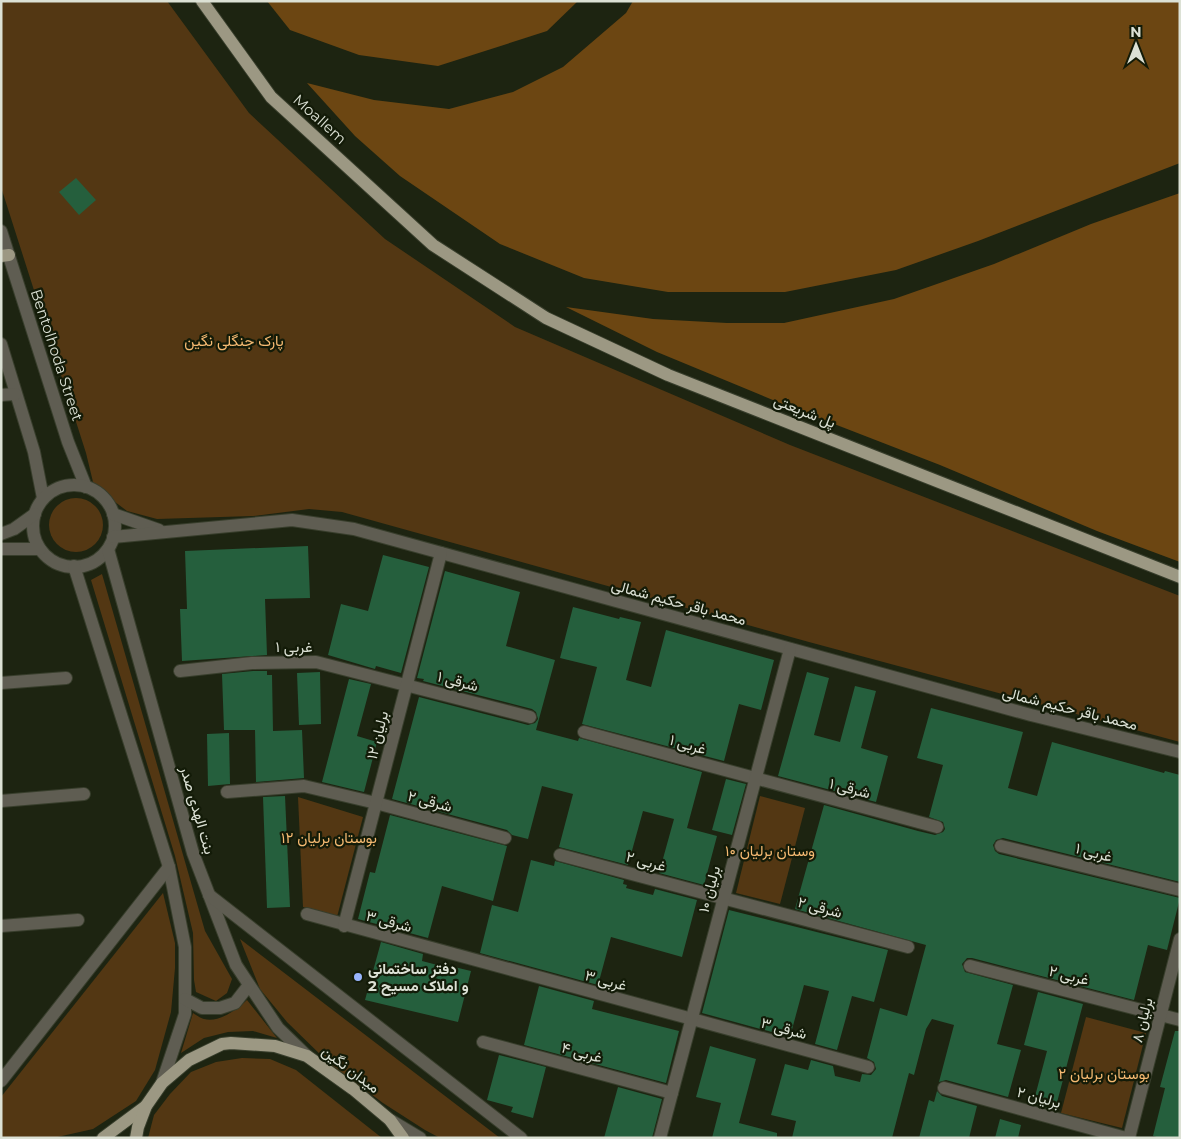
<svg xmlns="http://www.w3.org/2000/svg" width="1181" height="1139" viewBox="0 0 1181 1139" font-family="Montserrat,Vazirmatn,sans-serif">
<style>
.green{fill:#533713}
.forest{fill:#6c4612}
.building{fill:#255f3d}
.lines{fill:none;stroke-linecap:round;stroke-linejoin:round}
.minor-casing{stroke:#383e2c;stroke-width:14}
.major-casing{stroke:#383e2c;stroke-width:14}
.minor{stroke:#5f5d52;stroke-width:12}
.major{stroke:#9c9883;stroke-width:12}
.poi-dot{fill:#99b5fd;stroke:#131b08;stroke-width:2}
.labels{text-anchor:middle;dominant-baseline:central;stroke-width:4.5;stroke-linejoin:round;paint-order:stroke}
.street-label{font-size:15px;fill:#dce1d5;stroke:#131b08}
.park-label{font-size:15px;fill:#f6ba72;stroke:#131b08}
.poi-label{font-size:15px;font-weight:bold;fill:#dce1d5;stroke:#131b08;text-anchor:start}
</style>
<rect width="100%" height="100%" fill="#1d2411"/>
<g class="green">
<polygon points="1,1 167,1 249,113 385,239 515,327 790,445 1180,596 1180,742 809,642 342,512 309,509 253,516 157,519 127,511 94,486 86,453 1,187"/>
<circle cx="76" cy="525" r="27"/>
<polygon points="102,574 205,931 232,979 227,993 216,1001 196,992 194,980 193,933 175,856 91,580"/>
<polygon points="760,796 805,808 780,904 736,893"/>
<polygon points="298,797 363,817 337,917 303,907"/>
<polygon points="163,893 175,943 175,968 171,1012 155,1070 136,1101 93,1129 53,1138 1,1138 1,1097"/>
<polygon points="240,939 500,1138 440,1138 425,1130 383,1103 329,1063 287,1022 260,989"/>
<path d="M247,1000l30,38 -24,-7 -25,1 -24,6 -23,15 12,-40c3,2 7,5 11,6 15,4 32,-9 43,-19z"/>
<polygon points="1086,1017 1146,1033 1122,1128 1061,1113"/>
<polygon points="242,1058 270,1059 296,1070 382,1138 148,1138 154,1115 170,1094 191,1072 216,1062"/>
</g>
<g class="forest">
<polygon points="267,1 578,1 547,31 438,66 359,55 290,30"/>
<polygon points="633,1 1180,1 1180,163 978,241 896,270 785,292 668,292 584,278 500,244 400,176 355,136 307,83 374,100 449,109 513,92 563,67 626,13"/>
<polygon points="1180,193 1180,562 1097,531 940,465 780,403 657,352 566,307 653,319 727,323 784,323 894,299 994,264 1091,224"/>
</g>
<g class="building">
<polygon points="76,178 96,200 79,215 59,192"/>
<polygon points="308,546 310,598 265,599 267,655 182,661 180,609 187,609 185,551"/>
<polygon points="383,555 429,567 401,673 376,666 375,669 328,655 341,604 368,611"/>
<polygon points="445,571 520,592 506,646 555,660 536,730 578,741 579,738 702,772 687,828 717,836 704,885 659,873 674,819 643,811 628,865 559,847 573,794 542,786 528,839 512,835 507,830 392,799 419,697 528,725 535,723 538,719 536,712 532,709 423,681 424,679 417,678"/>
<polygon points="573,607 619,619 620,617 641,622 626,680 651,687 666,630 774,660 761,710 739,704 724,761 582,724 597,667 560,658"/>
<polygon points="253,671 267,671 267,675 272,675 273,731 302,730 304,778 256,782 255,730 224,730 222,674"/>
<polygon points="320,672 321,724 299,725 297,673"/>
<polygon points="807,672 829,678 814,735 840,742 855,686 876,691 861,748 888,756 876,802 778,776"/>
<polygon points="349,679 371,684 357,736 377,742 364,792 322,782"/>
<polygon points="931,708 1023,732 1008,788 1037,796 1052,742 1164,773 1165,771 1180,775 1180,882 1003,838 996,840 993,845 995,851 999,854 1180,898 1167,950 1148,945 1134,1000 972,958 967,958 962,964 965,972 1013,985 997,1044 1021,1050 1008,1097 946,1080 939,1082 954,1025 932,1019 926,1029 914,1075 909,1073 892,1138 792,1138 796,1121 771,1115 785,1064 808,1070 811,1060 833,1066 835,1076 860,1082 862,1074 871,1075 876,1069 874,1062 867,1058 880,1008 907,1016 926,945 795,909 824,805 918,831 935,835 943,832 945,829 943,822 929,817 943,765 917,758"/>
<polygon points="229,733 230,784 208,786 207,734"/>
<polygon points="726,779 746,784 732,835 712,830"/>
<polygon points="285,796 290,907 267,908 263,797"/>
<polygon points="390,815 507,846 493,901 442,886 428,938 358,919 370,872 375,873"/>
<polygon points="531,860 554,866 555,861 624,880 623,884 627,885 626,888 653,895 655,889 697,900 682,957 611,937 598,985 480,953 492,905 518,912"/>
<polygon points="729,910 888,950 874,1002 852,996 837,1050 815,1044 829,991 804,985 790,1037 702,1013"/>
<polygon points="381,942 423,954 422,961 449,968 450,966 471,971 458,1022 365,1000"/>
<polygon points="539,986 594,1001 592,1009 679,1031 666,1083 524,1045"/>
<polygon points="1038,992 1083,1004 1055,1110 1033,1104 1047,1051 1024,1045"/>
<polygon points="1175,1031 1180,1031 1180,1138 1160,1138 1153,1136 1165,1088 1160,1087"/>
<polygon points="710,1046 756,1059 739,1123 777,1133 777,1138 712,1138 721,1103 696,1097"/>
<polygon points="499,1055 546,1067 533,1118 511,1112 513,1107 487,1100"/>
<polygon points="618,1087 662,1099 652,1138 604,1138"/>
<polygon points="937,1091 942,1096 977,1106 969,1138 919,1138 929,1100 934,1102"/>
<polygon points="1000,1119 1021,1125 1018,1138 995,1138"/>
</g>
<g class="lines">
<g class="minor-casing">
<g id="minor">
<polyline points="1,231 68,442 86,487"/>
<polyline points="1,344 34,452 43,498"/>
<polyline points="1,395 15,394"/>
<circle cx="74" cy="526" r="41"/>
<polyline points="113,514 159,530"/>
<polyline points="1,534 14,529 35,514"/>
<polyline points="113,537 292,520 354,529 1031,715 1180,752"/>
<polyline points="1,549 40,549"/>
<polyline points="108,549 193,853 236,965 278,1028 307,1056"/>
<polyline points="74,566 169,867 185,947 185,1014 162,1083"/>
<polyline points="180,671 252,663 316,662 530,717"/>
<polyline points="1,683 66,678"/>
<polyline points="584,732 937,827"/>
<polyline points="227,792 304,786 376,803 505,838"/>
<polyline points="1,801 84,794"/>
<polyline points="1001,846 1180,890"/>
<polyline points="560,855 908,947"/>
<polyline points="209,895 521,1138"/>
<polyline points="307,914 868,1067"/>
<polyline points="1,926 78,920"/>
<polyline points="344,926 441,553"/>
<polyline points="970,966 1180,1020"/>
<polyline points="185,999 202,1008 220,1008 235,1003 249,985"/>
<polyline points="483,1042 672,1093"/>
<polyline points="1,1081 169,867"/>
<polyline points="944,1088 1126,1138"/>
<polyline points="390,1120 420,1138"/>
<polyline points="660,1138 790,649"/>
<polyline points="1129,1138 1180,939"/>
</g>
</g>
<g class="major-casing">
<g id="major">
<polyline points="202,1 271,97 433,245 546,318 668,375 1180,577"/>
<polyline points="1,256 9,255"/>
<polyline points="103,1138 146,1106"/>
<polyline points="136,1138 138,1127 146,1106 162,1083 189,1060 222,1044 231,1043 275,1046 307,1056 353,1089 390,1120 403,1138"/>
</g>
</g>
<use href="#minor" class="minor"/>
<use href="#major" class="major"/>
</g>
<circle class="poi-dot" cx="358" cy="977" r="5"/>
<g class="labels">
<g class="street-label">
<text transform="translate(320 119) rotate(42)">Moallem</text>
<text transform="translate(57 355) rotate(72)">Bentolhoda Street</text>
<text transform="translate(805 411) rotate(22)">پل شریعتی</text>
<text transform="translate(679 602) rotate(15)">محمد باقر حکیم شمالی</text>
<text x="294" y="646">۱ غربی</text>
<text transform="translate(458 681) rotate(15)">۱ شرقی</text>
<text transform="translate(1070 708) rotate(14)">محمد باقر حکیم شمالی</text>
<text transform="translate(377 735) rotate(-76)">برلیان ۱۲</text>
<text transform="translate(688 744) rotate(16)">۱ غربی</text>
<text transform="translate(850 788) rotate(15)">۱ شرقی</text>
<text transform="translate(430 801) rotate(15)">۲ شرقی</text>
<text transform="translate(198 810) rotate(74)">بنت الهدی صدر</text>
<text transform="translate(1094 852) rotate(14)">۱ غربی</text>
<text transform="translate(646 861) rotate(15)">۲ غربی</text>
<text transform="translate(709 889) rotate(-75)">برلیان ۱۰</text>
<text transform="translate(820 907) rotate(15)">۲ شرقی</text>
<text transform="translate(389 921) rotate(15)">۳ شرقی</text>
<text transform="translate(1069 975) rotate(14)">۲ غربی</text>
<text transform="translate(606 980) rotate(15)">۳ غربی</text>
<text transform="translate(1142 1020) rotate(-76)">برلیان ۸</text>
<text transform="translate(784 1028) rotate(15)">۳ شرقی</text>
<text transform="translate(582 1052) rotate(15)">۴ غربی</text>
<text transform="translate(351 1069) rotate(37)">میدان نگین</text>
<text transform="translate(1039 1097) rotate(15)">برلیان ۲</text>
</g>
<g class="park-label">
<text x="234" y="340">پارک جنگلی نگین</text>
<text x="329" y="837">بوستان برلیان ۱۲</text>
<text x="770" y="850">وستان برلیان ۱۰</text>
<text x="1104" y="1073">بوستان برلیان ۲</text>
</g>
<g class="poi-label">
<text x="368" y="968">دفتر ساختمانی<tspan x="368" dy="17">و املاک مسیح 2</tspan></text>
</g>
</g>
<rect width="1181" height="1139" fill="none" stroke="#dce1d5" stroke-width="5"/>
<g transform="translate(1136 45)" stroke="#131b08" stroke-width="4" paint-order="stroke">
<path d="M0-4L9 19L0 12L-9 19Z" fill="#dce1d5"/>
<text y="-8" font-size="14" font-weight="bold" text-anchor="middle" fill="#dce1d5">N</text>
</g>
</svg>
